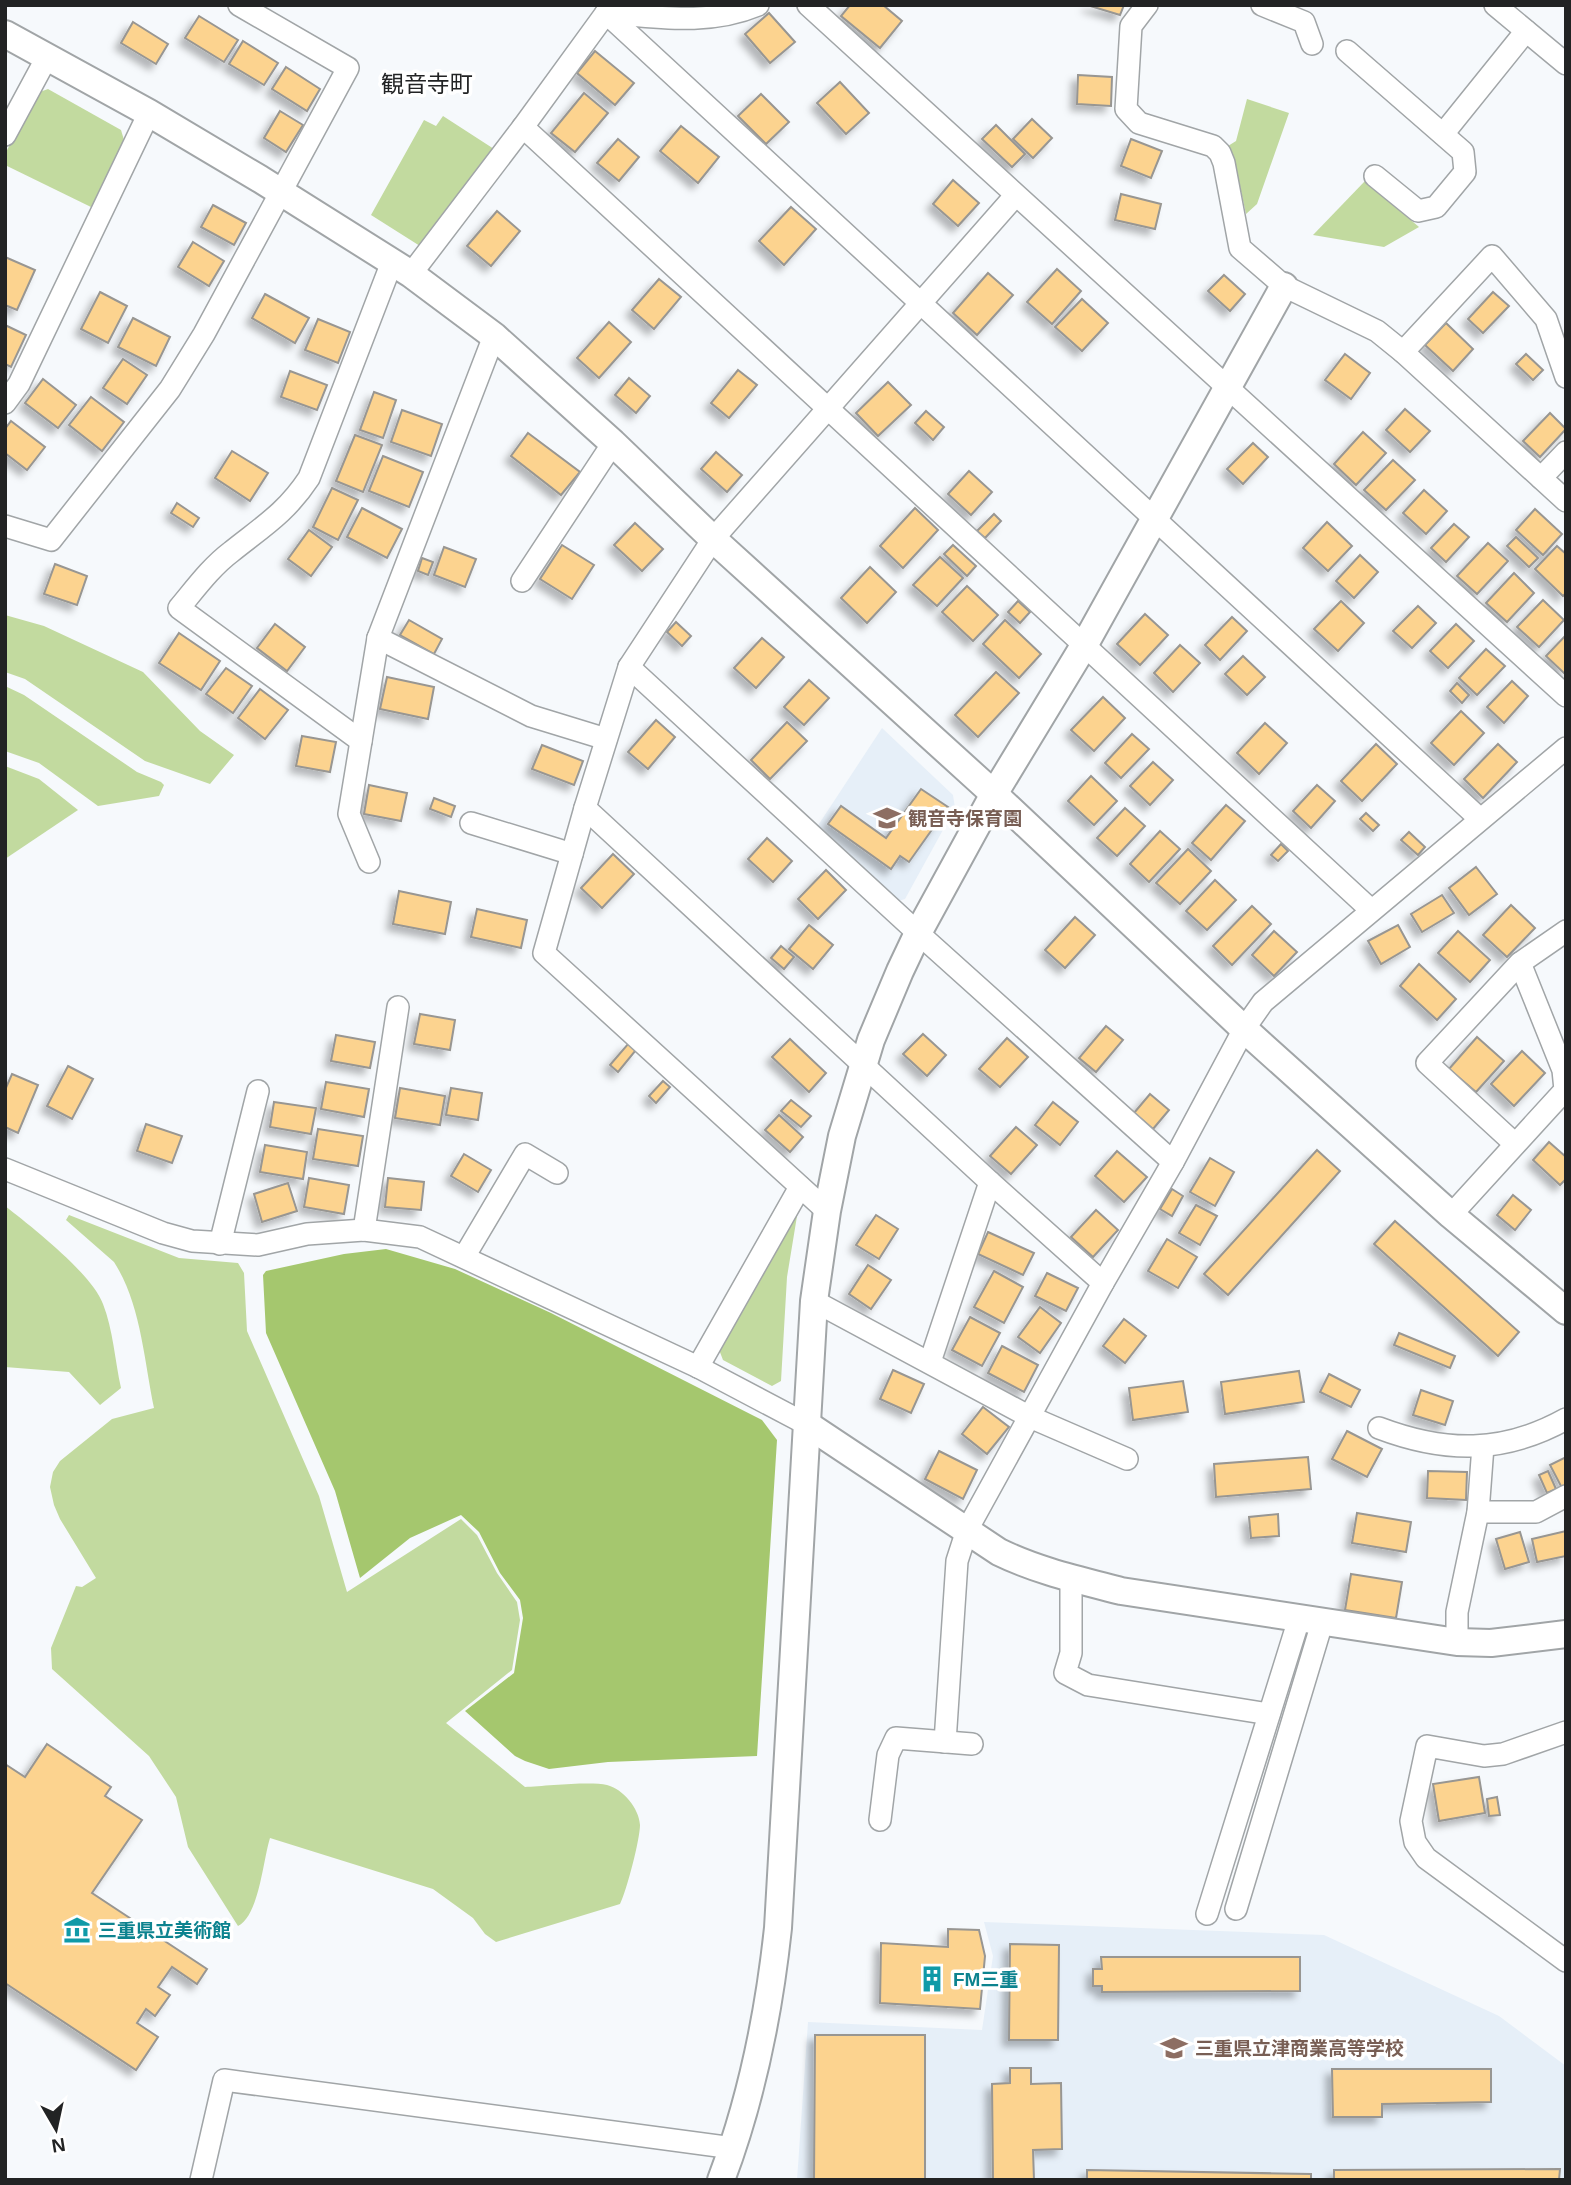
<svg xmlns="http://www.w3.org/2000/svg" width="1571" height="2185" viewBox="0 0 1571 2185" font-family="Arial,'Noto Sans JP',sans-serif">
<style>
.built{fill:#e6eff8}
.green{fill:#c2da9f}
.forest{fill:#a5c76e}
.building{fill:#fcd38f;stroke:#989692;stroke-width:2;filter:url(#shadow)}
.lines{fill:none;stroke-linecap:round;stroke-linejoin:round}
.minor-casing{stroke:#a1a5a7;stroke-width:24}
.tertiary-casing{stroke:#a1a5a7;stroke-width:30}
.minor{stroke:#fff;stroke-width:21}
.tertiary{stroke:#fff;stroke-width:26}
.labels{text-anchor:middle;dominant-baseline:central;stroke-width:7;stroke-linejoin:round;paint-order:stroke}
.education-label{font-size:19px;font-weight:bold;fill:#785e54;stroke:#fff;text-anchor:start}
.culture-label{font-size:19px;font-weight:bold;fill:#0d838f;stroke:#fff;text-anchor:start}
.quarter-label{font-size:23px;fill:#222324;stroke:#fff}
</style>
<defs>
<filter id="shadow"><feDropShadow dx="-6" dy="6" stdDeviation="3.5" flood-color="#0004"/></filter>
</defs>
<rect width="100%" height="100%" fill="#f6f9fc"/>
<g class="built">
<polygon points="882,728 953,795 955,808 905,899 898,901 817,827"/>
<polygon points="984,1922 1324,1935 1499,2016 1566,2066 1566,2180 797,2180 808,2022 982,2030 993,1956"/>
</g>
<g class="green">
<polygon points="48,89 121,130 124,140 93,208 5,165 5,154 37,93"/>
<polygon points="1247,99 1289,113 1257,204 1246,214 1233,155 1228,146 1236,141"/>
<polygon points="443,116 494,149 420,246 371,215 424,120 436,126"/>
<polygon points="1365,181 1419,227 1384,247 1313,235"/>
<polygon points="5,615 44,626 143,672 200,731 234,755 210,784 145,761 25,679 5,672"/>
<polygon points="5,686 24,695 137,772 161,782 164,785 159,796 98,806 39,763 5,751"/>
<polygon points="5,766 39,779 78,810 5,859"/>
<path d="M5,1206c27,21 87,68 98,98 10,25 12,57 18,84l-21,17 -31,-33 -64,-5z"/>
<polygon points="798,1210 787,1277 781,1381 772,1386 723,1360 718,1347"/>
<path d="M69,1215l110,43 59,5 6,10 3,58 72,165 28,96 114,-73 16,16 20,38 20,29 3,18 -8,50 -66,53 79,64c20,-1 65,-6 82,-2 16,4 32,23 33,40 0,14 -13,65 -20,79l-124,38 -11,-8 -12,-16 -40,-29 -163,-51c-7,22 -11,78 -32,88l-50,-79 -12,-50 -27,-41 -97,-87 -1,-21 25,-62 6,1 14,-9 -36,-59 -6,-14 -4,-18 3,-15 7,-11 52,-42 42,-11c-10,-48 -13,-104 -40,-146l-48,-42z"/>
</g>
<polygon class="forest" points="386,1249 455,1269 551,1313 762,1420 777,1440 757,1756 608,1762 549,1769 525,1761 515,1756 465,1711 514,1673 523,1618 520,1600 500,1573 479,1532 461,1515 410,1538 360,1578 335,1491 266,1333 263,1275 266,1271 344,1254"/>
<g class="building">
<polygon points="850,5 883,5 902,21 880,48 841,16"/>
<polygon points="1087,5 1124,5 1120,15"/>
<polygon points="769,13 795,42 770,63 745,34"/>
<polygon points="199,16 238,40 224,62 185,38"/>
<polygon points="133,22 168,44 156,64 121,43"/>
<polygon points="243,41 278,63 264,85 229,64"/>
<polygon points="595,51 634,83 615,105 577,73"/>
<polygon points="286,67 320,89 307,111 272,89"/>
<polygon points="1078,75 1112,77 1111,106 1077,104"/>
<polygon points="840,82 869,113 846,134 817,103"/>
<polygon points="584,93 608,113 575,152 551,133"/>
<polygon points="761,94 789,122 766,144 738,116"/>
<polygon points="280,111 303,125 286,152 264,138"/>
<polygon points="1032,119 1052,138 1033,158 1013,139"/>
<polygon points="996,125 1025,154 1012,167 982,139"/>
<polygon points="681,126 719,157 698,183 660,151"/>
<polygon points="618,139 639,157 619,181 597,163"/>
<polygon points="1131,139 1162,151 1151,178 1121,166"/>
<polygon points="953,180 979,203 958,226 933,204"/>
<polygon points="1121,194 1161,204 1155,229 1115,220"/>
<polygon points="213,205 246,223 234,245 201,227"/>
<polygon points="791,207 816,229 784,265 759,241"/>
<polygon points="497,211 520,231 491,266 467,246"/>
<polygon points="193,242 224,261 209,286 178,267"/>
<polygon points="5,257 35,270 17,310 5,305"/>
<polygon points="1057,269 1081,291 1052,324 1027,302"/>
<polygon points="988,273 1013,295 977,335 953,313"/>
<polygon points="1224,275 1245,294 1230,311 1208,291"/>
<polygon points="659,279 681,297 654,329 632,310"/>
<polygon points="100,292 127,306 108,343 81,329"/>
<polygon points="1493,292 1509,306 1483,333 1468,319"/>
<polygon points="265,294 309,318 295,343 252,318"/>
<polygon points="1082,299 1108,323 1082,351 1055,327"/>
<polygon points="133,318 170,337 156,366 118,347"/>
<polygon points="318,319 350,332 338,363 305,350"/>
<polygon points="609,322 631,342 599,378 577,358"/>
<polygon points="1446,323 1473,349 1453,371 1425,345"/>
<polygon points="5,325 26,335 11,367 5,364"/>
<polygon points="1345,354 1370,373 1351,399 1325,380"/>
<polygon points="1526,354 1543,370 1533,380 1516,364"/>
<polygon points="123,359 147,375 127,404 103,388"/>
<polygon points="738,370 757,385 729,418 711,403"/>
<polygon points="290,371 327,385 317,410 281,397"/>
<polygon points="629,378 650,396 636,413 615,395"/>
<polygon points="43,379 76,405 58,428 25,403"/>
<polygon points="888,382 911,405 878,436 856,413"/>
<polygon points="374,392 396,400 383,438 360,430"/>
<polygon points="91,397 124,422 102,451 69,425"/>
<polygon points="1405,409 1430,431 1410,452 1386,430"/>
<polygon points="402,410 442,424 431,456 391,442"/>
<polygon points="926,411 944,427 933,440 915,423"/>
<polygon points="1550,413 1566,429 1540,457 1523,441"/>
<polygon points="11,421 45,447 27,470 5,453 5,429"/>
<polygon points="1363,432 1386,453 1356,485 1334,464"/>
<polygon points="528,433 580,472 561,495 511,456"/>
<polygon points="355,435 382,445 363,492 336,481"/>
<polygon points="1253,443 1268,457 1243,484 1227,469"/>
<polygon points="232,451 268,473 250,501 215,478"/>
<polygon points="716,452 742,475 727,492 701,469"/>
<polygon points="383,456 423,472 409,507 369,491"/>
<polygon points="1393,460 1415,480 1386,510 1364,490"/>
<polygon points="969,471 992,492 971,515 948,494"/>
<polygon points="332,488 358,500 338,540 313,527"/>
<polygon points="1424,490 1447,511 1426,534 1403,513"/>
<polygon points="177,503 199,518 193,527 171,513"/>
<polygon points="362,508 402,529 387,558 347,537"/>
<polygon points="915,508 938,530 903,568 880,546"/>
<polygon points="1535,509 1562,534 1543,555 1516,530"/>
<polygon points="994,514 1001,521 985,538 977,531"/>
<polygon points="1327,522 1352,546 1328,571 1303,548"/>
<polygon points="635,523 663,549 642,571 614,545"/>
<polygon points="1454,524 1469,537 1446,562 1431,548"/>
<polygon points="309,530 332,547 311,576 288,559"/>
<polygon points="1516,537 1538,558 1529,567 1507,546"/>
<polygon points="1488,543 1508,561 1477,594 1457,576"/>
<polygon points="562,545 594,565 572,599 540,579"/>
<polygon points="953,545 976,566 967,576 944,554"/>
<polygon points="1557,546 1566,554 1566,593 1563,596 1535,569"/>
<polygon points="444,547 476,559 465,587 434,575"/>
<polygon points="1360,555 1378,572 1354,598 1336,581"/>
<polygon points="940,557 963,578 937,606 913,585"/>
<polygon points="422,558 433,562 428,575 418,571"/>
<polygon points="55,564 87,576 77,605 44,594"/>
<polygon points="870,567 896,592 867,623 841,598"/>
<polygon points="1514,573 1534,593 1507,622 1486,603"/>
<polygon points="967,586 998,615 973,641 942,612"/>
<polygon points="1543,600 1564,620 1539,647 1517,627"/>
<polygon points="1018,601 1030,612 1020,623 1008,612"/>
<polygon points="1341,601 1364,623 1338,651 1314,629"/>
<polygon points="1418,606 1436,623 1412,648 1393,631"/>
<polygon points="1145,614 1168,635 1140,665 1117,644"/>
<polygon points="1232,617 1247,631 1220,660 1205,645"/>
<polygon points="409,620 442,639 434,654 400,635"/>
<polygon points="1005,620 1041,654 1019,678 983,644"/>
<polygon points="676,622 691,636 682,646 667,632"/>
<polygon points="275,624 305,647 287,671 257,648"/>
<polygon points="1456,624 1474,641 1448,668 1430,651"/>
<polygon points="179,633 220,661 201,690 159,663"/>
<polygon points="1566,635 1566,675 1546,656"/>
<polygon points="762,638 784,657 756,688 734,668"/>
<polygon points="1180,645 1200,663 1173,692 1154,673"/>
<polygon points="1486,649 1505,666 1477,695 1459,678"/>
<polygon points="1243,656 1265,677 1247,695 1225,674"/>
<polygon points="226,668 252,686 233,713 206,694"/>
<polygon points="996,672 1019,693 978,737 955,715"/>
<polygon points="387,677 434,687 428,719 380,709"/>
<polygon points="809,680 829,698 804,725 784,707"/>
<polygon points="1512,681 1528,696 1504,723 1487,707"/>
<polygon points="1457,683 1469,695 1462,703 1450,691"/>
<polygon points="260,689 288,710 265,739 238,718"/>
<polygon points="1103,697 1125,718 1094,751 1071,730"/>
<polygon points="1461,711 1484,733 1454,765 1431,743"/>
<polygon points="656,720 675,737 648,769 628,752"/>
<polygon points="787,722 807,741 770,779 751,760"/>
<polygon points="1265,723 1287,743 1259,774 1237,753"/>
<polygon points="1132,734 1149,749 1121,778 1105,763"/>
<polygon points="302,736 336,742 330,772 296,766"/>
<polygon points="1376,744 1397,764 1362,801 1341,781"/>
<polygon points="1498,744 1517,762 1483,798 1464,779"/>
<polygon points="542,745 583,761 574,785 532,769"/>
<polygon points="1153,762 1173,780 1150,805 1130,786"/>
<polygon points="1091,776 1117,801 1094,825 1068,801"/>
<polygon points="369,785 407,793 401,821 364,814"/>
<polygon points="1317,785 1335,801 1311,828 1293,811"/>
<polygon points="921,789 948,807 909,862 900,856 891,869 828,824 841,806 886,838"/>
<polygon points="434,798 455,806 451,817 430,809"/>
<polygon points="1226,805 1245,821 1211,860 1192,843"/>
<polygon points="1125,808 1145,826 1117,856 1097,838"/>
<polygon points="1366,813 1379,825 1373,831 1360,819"/>
<polygon points="1160,831 1180,849 1149,882 1130,864"/>
<polygon points="1409,832 1425,847 1418,855 1401,840"/>
<polygon points="767,838 792,861 773,882 748,859"/>
<polygon points="1281,844 1288,851 1278,861 1271,855"/>
<polygon points="1188,849 1211,871 1180,904 1156,883"/>
<polygon points="613,854 634,874 602,908 581,888"/>
<polygon points="1476,867 1497,894 1469,915 1449,888"/>
<polygon points="826,870 846,890 818,919 798,899"/>
<polygon points="1215,880 1236,900 1207,930 1186,911"/>
<polygon points="399,891 451,902 445,934 393,924"/>
<polygon points="1442,895 1454,913 1422,932 1411,914"/>
<polygon points="1511,905 1535,928 1507,957 1483,935"/>
<polygon points="1252,906 1271,924 1232,965 1213,946"/>
<polygon points="477,909 527,920 521,948 471,937"/>
<polygon points="1075,917 1095,935 1065,968 1045,950"/>
<polygon points="809,925 833,945 813,969 789,949"/>
<polygon points="1398,925 1410,947 1381,964 1368,941"/>
<polygon points="1274,931 1297,952 1274,976 1252,955"/>
<polygon points="1458,931 1490,960 1470,982 1438,953"/>
<polygon points="781,946 794,957 784,969 771,958"/>
<polygon points="1419,964 1456,999 1437,1020 1400,986"/>
<polygon points="420,1014 455,1020 450,1050 414,1044"/>
<polygon points="1106,1026 1123,1040 1096,1072 1079,1058"/>
<polygon points="923,1034 946,1055 927,1076 903,1054"/>
<polygon points="336,1035 375,1042 370,1068 331,1061"/>
<polygon points="1477,1037 1504,1061 1476,1092 1449,1069"/>
<polygon points="1007,1038 1028,1057 1000,1087 979,1069"/>
<polygon points="790,1039 826,1073 809,1092 772,1057"/>
<polygon points="628,1044 636,1050 618,1072 610,1065"/>
<polygon points="1522,1051 1545,1073 1514,1106 1491,1084"/>
<polygon points="68,1066 93,1079 72,1119 47,1106"/>
<polygon points="12,1074 38,1085 18,1133 5,1127 5,1090"/>
<polygon points="663,1081 670,1087 656,1103 649,1096"/>
<polygon points="326,1082 369,1089 364,1117 321,1109"/>
<polygon points="400,1088 445,1096 440,1125 395,1118"/>
<polygon points="451,1088 482,1093 478,1120 446,1115"/>
<polygon points="1150,1094 1169,1110 1153,1129 1134,1113"/>
<polygon points="791,1100 811,1116 801,1127 781,1111"/>
<polygon points="274,1102 316,1108 311,1134 270,1127"/>
<polygon points="1053,1102 1078,1122 1060,1145 1035,1125"/>
<polygon points="779,1115 803,1137 790,1152 765,1130"/>
<polygon points="146,1124 182,1136 172,1163 137,1151"/>
<polygon points="1016,1127 1037,1145 1011,1174 990,1156"/>
<polygon points="318,1129 363,1136 358,1166 313,1159"/>
<polygon points="1549,1142 1566,1157 1566,1179 1560,1185 1533,1160"/>
<polygon points="265,1145 307,1152 303,1179 260,1172"/>
<polygon points="1317,1150 1340,1171 1228,1295 1204,1274"/>
<polygon points="1117,1151 1147,1177 1124,1202 1095,1176"/>
<polygon points="464,1154 491,1170 478,1192 451,1176"/>
<polygon points="1210,1158 1234,1172 1215,1206 1190,1192"/>
<polygon points="309,1178 349,1185 344,1214 304,1207"/>
<polygon points="388,1178 424,1182 421,1210 385,1207"/>
<polygon points="288,1183 297,1211 262,1222 254,1194"/>
<polygon points="1172,1189 1183,1196 1172,1216 1160,1209"/>
<polygon points="1513,1195 1531,1210 1515,1230 1497,1215"/>
<polygon points="1196,1205 1217,1216 1200,1245 1179,1233"/>
<polygon points="1096,1210 1118,1230 1093,1257 1071,1237"/>
<polygon points="876,1215 898,1229 879,1259 856,1245"/>
<polygon points="1395,1221 1519,1332 1498,1356 1374,1244"/>
<polygon points="988,1232 1034,1253 1023,1275 978,1254"/>
<polygon points="1167,1239 1197,1257 1178,1288 1148,1271"/>
<polygon points="868,1265 891,1280 871,1309 849,1294"/>
<polygon points="994,1271 1023,1287 1004,1323 974,1307"/>
<polygon points="1047,1273 1078,1288 1066,1311 1035,1296"/>
<polygon points="1040,1307 1061,1323 1040,1353 1018,1337"/>
<polygon points="970,1317 1000,1333 982,1366 952,1350"/>
<polygon points="1124,1319 1146,1336 1125,1363 1103,1346"/>
<polygon points="1399,1333 1455,1356 1450,1368 1394,1345"/>
<polygon points="1002,1346 1038,1365 1024,1392 988,1373"/>
<polygon points="893,1370 924,1384 911,1413 880,1399"/>
<polygon points="1299,1371 1304,1402 1225,1414 1221,1382"/>
<polygon points="1329,1374 1360,1390 1351,1407 1320,1392"/>
<polygon points="1183,1381 1188,1412 1133,1420 1129,1388"/>
<polygon points="1421,1390 1453,1401 1445,1425 1413,1415"/>
<polygon points="983,1407 1009,1427 987,1454 962,1434"/>
<polygon points="1347,1431 1382,1449 1367,1477 1332,1459"/>
<polygon points="939,1451 977,1470 963,1499 925,1479"/>
<polygon points="1308,1457 1311,1489 1216,1497 1214,1464"/>
<polygon points="1566,1457 1566,1486 1562,1488 1550,1465"/>
<polygon points="1428,1471 1467,1472 1466,1500 1427,1498"/>
<polygon points="1548,1471 1556,1489 1547,1493 1539,1475"/>
<polygon points="1357,1513 1411,1522 1406,1552 1352,1543"/>
<polygon points="1278,1514 1279,1536 1251,1538 1249,1517"/>
<polygon points="1566,1531 1566,1556 1537,1562 1532,1539"/>
<polygon points="1520,1532 1529,1562 1505,1569 1496,1539"/>
<polygon points="1351,1574 1402,1582 1396,1618 1345,1610"/>
<polygon points="47,1744 111,1787 105,1796 142,1820 92,1893 207,1969 197,1984 172,1967 158,1987 170,1995 155,2016 146,2009 137,2023 158,2037 136,2070 5,1983 5,1764 25,1777"/>
<polygon points="1479,1777 1485,1813 1439,1821 1433,1784"/>
<polygon points="1497,1797 1500,1815 1489,1816 1487,1799"/>
<polygon points="948,1929 979,1930 985,1956 980,2009 880,2003 881,1943 948,1947"/>
<polygon points="1010,1944 1059,1945 1058,2040 1009,2040"/>
<polygon points="1101,1957 1300,1957 1300,1991 1102,1992 1102,1986 1093,1986 1093,1969 1102,1969"/>
<polygon points="815,2035 925,2035 925,2180 814,2180"/>
<polygon points="1010,2068 1031,2068 1031,2084 1061,2083 1062,2149 1033,2150 1034,2180 993,2180 992,2084 1010,2083"/>
<polygon points="1332,2069 1491,2069 1491,2102 1382,2104 1382,2117 1333,2117"/>
<polygon points="1560,2169 1559,2180 1334,2180 1334,2170"/>
<polygon points="1087,2170 1311,2174 1311,2180 1087,2180"/>
</g>
<g class="lines">
<g class="minor-casing">
<g id="minor">
<polyline points="808,5 1566,696"/>
<polyline points="1147,5 1131,26 1126,109 1139,123 1213,146 1220,153 1224,163 1240,248 1284,286 1377,331 1403,352 1566,501"/>
<polyline points="1262,5 1304,22 1312,44"/>
<polyline points="1495,5 1566,64"/>
<polyline points="606,13 1480,819"/>
<path d="M606,13c52,4 102,13 152,-8"/>
<polyline points="1347,51 1463,152 1465,172 1436,207 1418,211 1375,176"/>
<polyline points="523,127 1371,910"/>
<polyline points="1443,134 1526,31"/>
<polyline points="5,135 46,59"/>
<polyline points="1015,196 713,539 629,667 585,808 990,1182 1103,1283"/>
<polyline points="411,274 523,127 606,13"/>
<polyline points="1403,352 1492,256 1546,319 1566,377"/>
<polyline points="5,403 19,384 149,113"/>
<polyline points="1541,478 1566,452"/>
<polyline points="5,526 51,540 170,389 204,334 348,68 239,5"/>
<polyline points="522,581 613,443"/>
<polyline points="378,638 531,716 606,739"/>
<polyline points="629,667 918,933 1173,1162"/>
<path d="M361,741l-182,-133c16,-19 32,-41 52,-56 31,-25 55,-39 78,-74l83,-216"/>
<polyline points="585,808 544,953 827,1211"/>
<polyline points="471,823 572,854"/>
<polyline points="369,862 349,814 378,638 494,336"/>
<polyline points="1515,1144 1427,1063 1520,963 1566,931"/>
<polyline points="5,1169 163,1233 192,1241 258,1245 307,1234 364,1230 420,1237 698,1367 808,1425"/>
<polyline points="1451,1215 1565,1090 1563,1070 1520,963"/>
<polyline points="364,1230 398,1007"/>
<polyline points="220,1244 258,1091"/>
<polyline points="464,1257 525,1154 557,1173"/>
<polyline points="814,1301 1030,1417 1127,1459"/>
<polyline points="930,1362 990,1182"/>
<polyline points="698,1367 800,1187"/>
<path d="M1379,1428c66,25 124,26 187,-9"/>
<polyline points="1478,1512 1536,1512 1566,1496"/>
<polyline points="1071,1578 1071,1653 1065,1673 1088,1685 1269,1714"/>
<polyline points="1457,1642 1457,1612 1478,1512 1483,1446"/>
<polyline points="1566,1732 1503,1754 1484,1756 1427,1746 1411,1821 1415,1842 1426,1858 1566,1961"/>
<polyline points="945,1742 957,1561 967,1530 1103,1283 1173,1162 1244,1029 1263,1002 1566,748"/>
<polyline points="880,1820 888,1755 896,1738 972,1744"/>
<polyline points="1236,1909 1322,1623"/>
<polyline points="1207,1914 1299,1619"/>
<polyline points="201,2180 224,2080 733,2148"/>
</g>
</g>
<g class="tertiary-casing">
<g id="tertiary">
<polyline points="5,34 149,113 260,179 411,274 494,336 613,443 713,539 994,794 1244,1029 1451,1215 1566,1311"/>
<path d="M808,1425l191,127c39,19 80,28 122,39l336,51 34,1 75,-9"/>
<path d="M721,2180c30,-79 48,-168 57,-252l36,-627 13,-90 15,-75 29,-96 29,-69 18,-38 76,-139 91,-150 199,-358"/>
</g>
</g>
<use href="#minor" class="minor"/>
<use href="#tertiary" class="tertiary"/>
</g>
<defs>
<g id="school-bare" transform="scale(2.1)"><path d="M0-5L7-2L0 1L-7-2ZM-4 1L0 2.5L4 1V4Q0 6-4 4Z" fill="#8d6e63" stroke="#fff" stroke-width="2.5" paint-order="stroke"/></g>
<g id="museum-bare" transform="scale(2.1)"><path d="M0-6L6-3V-2H-6V-3ZM-5-1h2V3h-2ZM-1-1h2V3h-2ZM3-1h2V3H3ZM-6 4H6V6H-6Z" fill="#0f9aa8" stroke="#fff" stroke-width="2.5" paint-order="stroke"/></g>
<g id="building-bare" transform="scale(2.1)"><path d="M-4-6H4V6H1V3H-1V6H-4ZM-2.5-4.3h1.7v1.8h-1.7ZM.8-4.3h1.7v1.8H.8ZM-2.5-1h1.7V.8h-1.7ZM.8-1h1.7V.8H.8Z" fill="#0f9aa8" stroke="#fff" stroke-width="2.5" paint-order="stroke"/></g>
</defs>
<g fill-rule="evenodd">
<use href="#school-bare" x="887" y="818"/>
<use href="#museum-bare" x="77" y="1930"/>
<use href="#building-bare" x="932" y="1979"/>
<use href="#school-bare" x="1174" y="2048"/>
</g>
<g class="labels">
<g class="education-label">
<text x="908" y="818">観音寺保育園</text>
<text x="1195" y="2048">三重県立津商業高等学校</text>
</g>
<g class="culture-label">
<text x="98" y="1930">三重県立美術館</text>
<text x="953" y="1979">FM三重</text>
</g>
<g class="quarter-label">
<text x="427" y="84">観音寺町</text>
</g>
</g>
<rect width="1571" height="2185" fill="none" stroke="#222324" stroke-width="14"/>
<g transform="translate(56 2129) rotate(171)" stroke="#ffffff" stroke-width="5" paint-order="stroke">
<path d="M0-5L12 26L0 18L-12 26Z" fill="#222324"/>
<text y="-10" font-size="19" font-weight="bold" text-anchor="middle" fill="#222324">N</text>
</g>
</svg>
